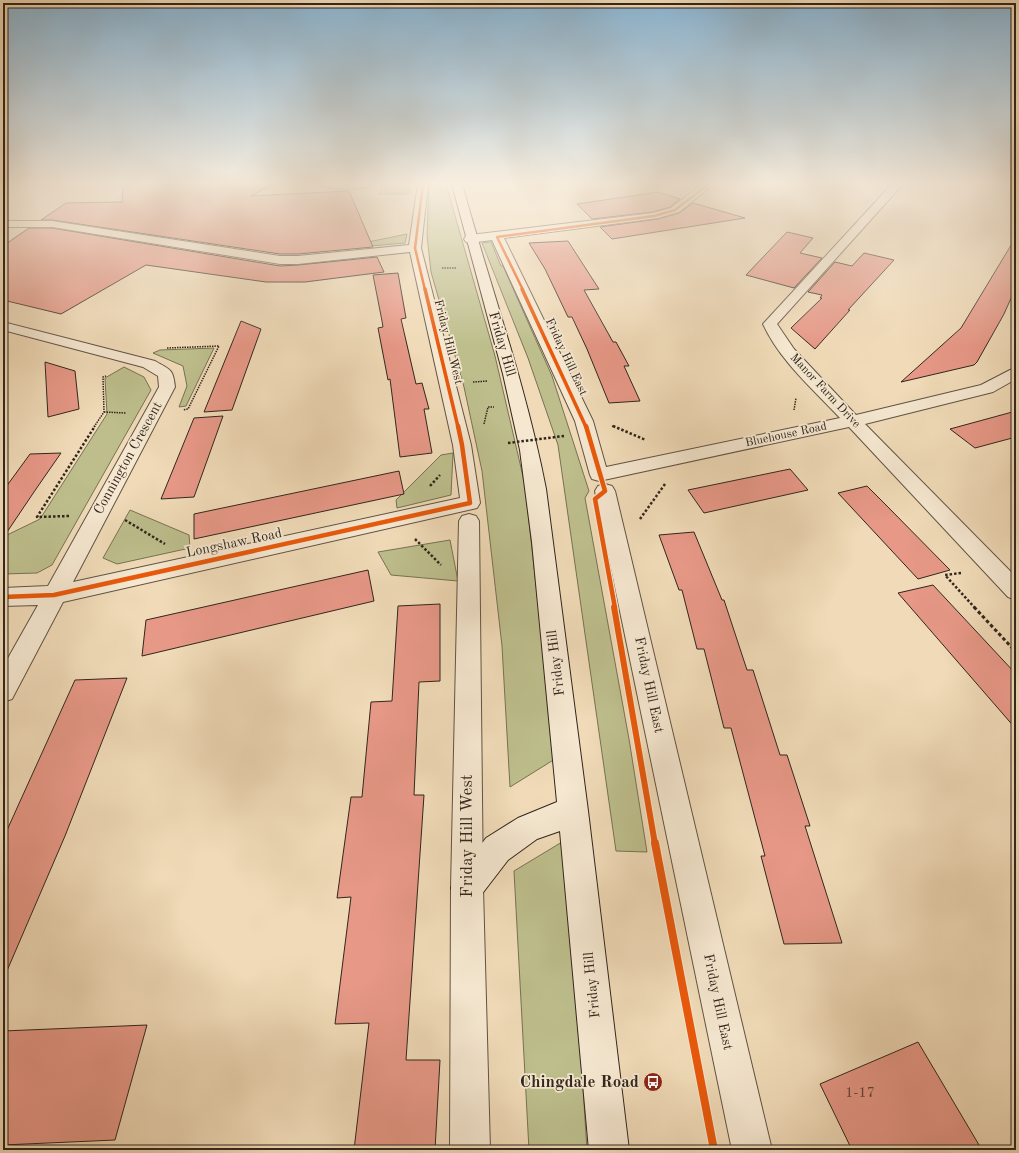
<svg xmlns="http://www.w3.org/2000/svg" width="1019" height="1153" viewBox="0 0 1019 1153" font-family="'Old Standard TT',serif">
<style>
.green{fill:#bdbe8c;stroke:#777254}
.building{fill:#e79887;stroke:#31261c}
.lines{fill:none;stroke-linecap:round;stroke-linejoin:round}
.minor-casing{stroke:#615343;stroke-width:2}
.secondary-casing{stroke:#31261c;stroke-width:2}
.path-far2{stroke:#31261c;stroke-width:1.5;stroke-dasharray:1.5 1;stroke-linecap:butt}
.path-far1{stroke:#31261c;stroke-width:2.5;stroke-dasharray:2.5 2;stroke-linecap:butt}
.path{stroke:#31261c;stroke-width:3;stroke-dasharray:3.5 2.5;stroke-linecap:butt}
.minor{fill:#f5e7d0;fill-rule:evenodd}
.secondary{fill:#f5e7d0;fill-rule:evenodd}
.path-bridge{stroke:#31261c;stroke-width:2.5;stroke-dasharray:2.5 2;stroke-linecap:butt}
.cycleway-far4-casing{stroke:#f5e7d0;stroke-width:4}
.cycleway-far3-casing{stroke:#f5e7d0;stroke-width:5}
.cycleway-far2-casing{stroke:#f5e7d0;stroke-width:7}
.cycleway-far1-casing{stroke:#f5e7d0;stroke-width:8}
.cycleway-casing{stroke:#f5e7d0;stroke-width:10}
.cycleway-far4{stroke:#e8590c;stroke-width:2.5}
.cycleway-far3{stroke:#e8590c;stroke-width:3.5}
.cycleway-far2{stroke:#e8590c;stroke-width:4.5}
.cycleway-far1{stroke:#e8590c;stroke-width:6}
.cycleway{stroke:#e8590c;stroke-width:8}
.labels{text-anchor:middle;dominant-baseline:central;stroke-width:3.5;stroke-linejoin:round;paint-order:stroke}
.far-street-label{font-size:12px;fill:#31261c;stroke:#f5e7d0}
.street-label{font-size:14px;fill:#31261c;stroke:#f5e7d0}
.near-number-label{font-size:14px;fill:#5e4237}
.near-street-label{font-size:17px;fill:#31261c;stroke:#f5e7d0}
.near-poi-label{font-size:17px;font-weight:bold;fill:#31261c;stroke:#f5e7d0;text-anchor:end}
</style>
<rect width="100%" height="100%" fill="#f0dab7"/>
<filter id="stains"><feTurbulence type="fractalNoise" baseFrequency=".005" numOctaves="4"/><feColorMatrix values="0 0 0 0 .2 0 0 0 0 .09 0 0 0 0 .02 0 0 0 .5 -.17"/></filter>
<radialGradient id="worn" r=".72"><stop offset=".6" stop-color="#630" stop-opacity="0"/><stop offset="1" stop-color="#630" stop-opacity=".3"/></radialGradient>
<g class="green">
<polygon points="429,184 446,184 495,356 525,485 555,759 510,787 502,646 482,471 464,387 431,272 427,236"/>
<polygon points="409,185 410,194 379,194 382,186"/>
<polygon points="407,234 405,243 371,246 368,242"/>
<polygon points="491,242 501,266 503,266 552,376 589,491 585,498 629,739 647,852 616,851 558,445 528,358 482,243"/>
<polygon points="214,348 186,406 179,407 187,386 183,366 153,353 160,350"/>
<polygon points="124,367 144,377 151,390 52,565 37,573 3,574 3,537 40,519 107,414 105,378"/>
<polygon points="453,453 451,495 397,508 396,500 441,455"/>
<polygon points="130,510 189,535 190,548 117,564 103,558"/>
<polygon points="450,540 458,581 391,575 378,552"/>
<polygon points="567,839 587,1150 529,1150 514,871"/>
</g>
<g class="building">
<polygon points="123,184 274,184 251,196 349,191 373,247 298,254 280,254 52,220 41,220 66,203 122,202"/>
<polygon points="658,192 680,199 670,207 653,212 592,219 577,204"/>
<polygon points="693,203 745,218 612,239 600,227 658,219 679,213"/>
<polygon points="29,228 52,228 280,266 298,265 377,257 384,272 305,282 266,282 146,265 61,314 3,300 3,246"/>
<polygon points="787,232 813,238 800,253 822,258 794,288 746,275"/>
<polygon points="1016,237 1016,287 1004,314 977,362 974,365 901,382 961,328"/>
<polygon points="568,241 599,289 584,290 613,342 616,342 629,366 624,366 640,401 609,403 587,349 572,317 568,317 545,269 529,243"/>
<polygon points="864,253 894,260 848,310 850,310 815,349 791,328 822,298 820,298 822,295 808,292 835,262 852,266"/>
<polygon points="398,273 406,318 401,319 416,384 422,383 429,409 424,409 432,453 400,457 390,379 388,380 378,328 383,327 382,321 373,275"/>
<polygon points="241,321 261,329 232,410 204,412"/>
<polygon points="45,362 75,371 79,409 48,417"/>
<polygon points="1016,411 1016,437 975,448 950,429"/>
<polygon points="223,416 194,497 161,499 194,418"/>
<polygon points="61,453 36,489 3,538 3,491 30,454"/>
<polygon points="790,469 808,490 704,513 688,490"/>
<polygon points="399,471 404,494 194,539 194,514"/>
<polygon points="867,486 886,505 950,570 918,579 838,493"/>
<polygon points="694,532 722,600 724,600 747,670 753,670 780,755 787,755 810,826 805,826 842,943 784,944 761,856 765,856 731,728 724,728 704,649 697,649 682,590 679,590 659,535"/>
<polygon points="368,570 374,601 142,656 146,620"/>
<polygon points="933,585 1016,674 1016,729 898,593"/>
<polygon points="440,604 440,681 419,682 414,795 424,795 406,1060 440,1060 435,1150 354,1150 369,1023 335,1024 351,897 337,898 351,797 362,797 371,702 392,701 398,606"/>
<polygon points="127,678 65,836 3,980 3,839 75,680"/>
<polygon points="147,1025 115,1140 3,1145 3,1031"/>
<polygon points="918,1042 982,1150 852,1150 820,1084"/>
</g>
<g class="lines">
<g class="minor-casing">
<g id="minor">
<path d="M322,184h51c-7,6 -44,7 -51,0z"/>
<path d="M418,184h10l-7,64 50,197 9,58 -3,5 -414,94 -51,97 -9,3v-35l35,-62 -35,1v-18l45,-2 111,-199 -1,-11 -15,-9 -140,-37v-8l152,39c15,9 18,7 20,26l-102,195 387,-84 -7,-53 -43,-193 -112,12h-18l-228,-37h-49v-6h49l228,35h18l111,-11z"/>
<path d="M702,184h12l-35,28 -21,6 -154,20 89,183 13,46 234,-49c-27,-29 -60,-57 -77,-94l129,-140h11l-126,140 17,25 62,66 125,-30 29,-15 6,-2v11l-23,13 -128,32 151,153v23l-8,-3 -159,-170 -250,54 -7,-2 -2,-4 -15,-54 -83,-181 -22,3 -4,-1 -2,-3 2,-3 4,-1 183,-22 18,-5z"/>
<polygon points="605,484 612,486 615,491 772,1150 732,1150 595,491 598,486"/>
<polygon points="469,514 476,516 479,521 483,888 490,1150 450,1150 451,888 459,521 462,516"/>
</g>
</g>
<g class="secondary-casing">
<path id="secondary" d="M452,184h10c28,102 64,201 84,305l42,322 41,339h-40l-29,-319 -23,8 -29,21 -30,39 -11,5 -11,-5 -5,-11 5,-11 30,-39 32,-20 39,-16 -25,-260 -12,-92 -17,-76z"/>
</g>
<g class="path-far2">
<polyline points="442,268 457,268"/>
<polyline points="167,348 219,346 188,409 183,410"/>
<polyline points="473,382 488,381"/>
<polyline points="794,410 796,398"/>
<polyline points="104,412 126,413"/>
<polyline points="484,424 488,407 494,407"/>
<polyline points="612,426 615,427"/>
<polyline points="94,427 104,412 103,377 106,376"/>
</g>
<g class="path-far1">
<polyline points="613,426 646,440"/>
<polyline points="430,486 440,475"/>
<polyline points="69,516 37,517 95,426"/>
<polyline points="640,519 665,484"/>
<polyline points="125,520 165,544"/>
<polyline points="415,539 441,565"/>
<polyline points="961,573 945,575 975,608"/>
</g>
<polyline class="path" points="974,607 1016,652"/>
<use href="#minor" class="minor"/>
<use href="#secondary" class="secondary"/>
<polyline class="path-bridge" points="508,443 564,436"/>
<g class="cycleway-far4-casing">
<g id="cycleway-far4">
<polyline points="423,184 415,248 425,290"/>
<polyline points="523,290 497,237 654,216 675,210 709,184"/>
</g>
</g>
<g class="cycleway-far3-casing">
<g id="cycleway-far3">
<polyline points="425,289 458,427"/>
<polyline points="522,289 586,427"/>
</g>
</g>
<g class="cycleway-far2-casing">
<g id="cycleway-far2">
<polyline points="586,426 605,491 595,499 615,608"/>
<polyline points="3,597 54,595 470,503 462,445 458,426"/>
</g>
</g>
<g class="cycleway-far1-casing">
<polyline id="cycleway-far1" points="614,607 655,844"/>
</g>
<g class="cycleway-casing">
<polyline id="cycleway" points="655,843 714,1150"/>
</g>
<use href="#cycleway-far4" class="cycleway-far4"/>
<use href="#cycleway-far3" class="cycleway-far3"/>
<use href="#cycleway-far2" class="cycleway-far2"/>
<use href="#cycleway-far1" class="cycleway-far1"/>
<use href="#cycleway" class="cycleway"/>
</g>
<linearGradient id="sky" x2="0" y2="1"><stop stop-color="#8ab6d5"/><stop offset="0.53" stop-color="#f8eedf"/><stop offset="1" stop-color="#f8eedf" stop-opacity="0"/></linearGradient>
<rect width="1019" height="346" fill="url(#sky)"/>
<defs>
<g id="bus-disc" transform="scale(1)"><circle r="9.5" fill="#8f2418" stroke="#f5e7d0"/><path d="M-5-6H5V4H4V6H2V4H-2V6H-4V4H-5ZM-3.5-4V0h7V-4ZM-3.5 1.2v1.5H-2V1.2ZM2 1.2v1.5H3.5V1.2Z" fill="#fff"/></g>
</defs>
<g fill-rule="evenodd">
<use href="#bus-disc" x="653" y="1082"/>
</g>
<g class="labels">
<g class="far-street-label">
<text transform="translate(448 342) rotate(76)">Friday Hill West</text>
<text transform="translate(566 357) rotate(65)">Friday Hill East</text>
<text transform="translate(825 391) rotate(47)">Manor Farm Drive</text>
<text transform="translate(786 435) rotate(-12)">Bluehouse Road</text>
</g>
<g class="street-label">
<text transform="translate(502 344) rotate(74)">Friday Hill</text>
<text transform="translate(128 458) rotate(-61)">Connington Crescent</text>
<text transform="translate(234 543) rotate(-12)">Longshaw Road</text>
<text transform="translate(556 663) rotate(-97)">Friday Hill</text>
<text transform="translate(649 685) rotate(78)">Friday Hill East</text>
<text transform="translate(592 985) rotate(-96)">Friday Hill</text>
<text transform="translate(718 1002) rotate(78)">Friday Hill East</text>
</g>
<g class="near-number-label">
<text x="860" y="1093">1-17</text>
</g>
<g class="near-street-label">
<text transform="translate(467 836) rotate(-90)">Friday Hill West</text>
</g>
<g class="near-poi-label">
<text x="639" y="1082">Chingdale Road</text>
</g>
</g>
<rect width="1019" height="1153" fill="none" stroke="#f0dab7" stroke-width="16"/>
<rect x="4" y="4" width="1011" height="1145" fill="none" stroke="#31261c" stroke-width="2"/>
<rect x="8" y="8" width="1003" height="1137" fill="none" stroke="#31261c"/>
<rect width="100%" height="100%" filter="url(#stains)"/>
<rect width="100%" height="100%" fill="url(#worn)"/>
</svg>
